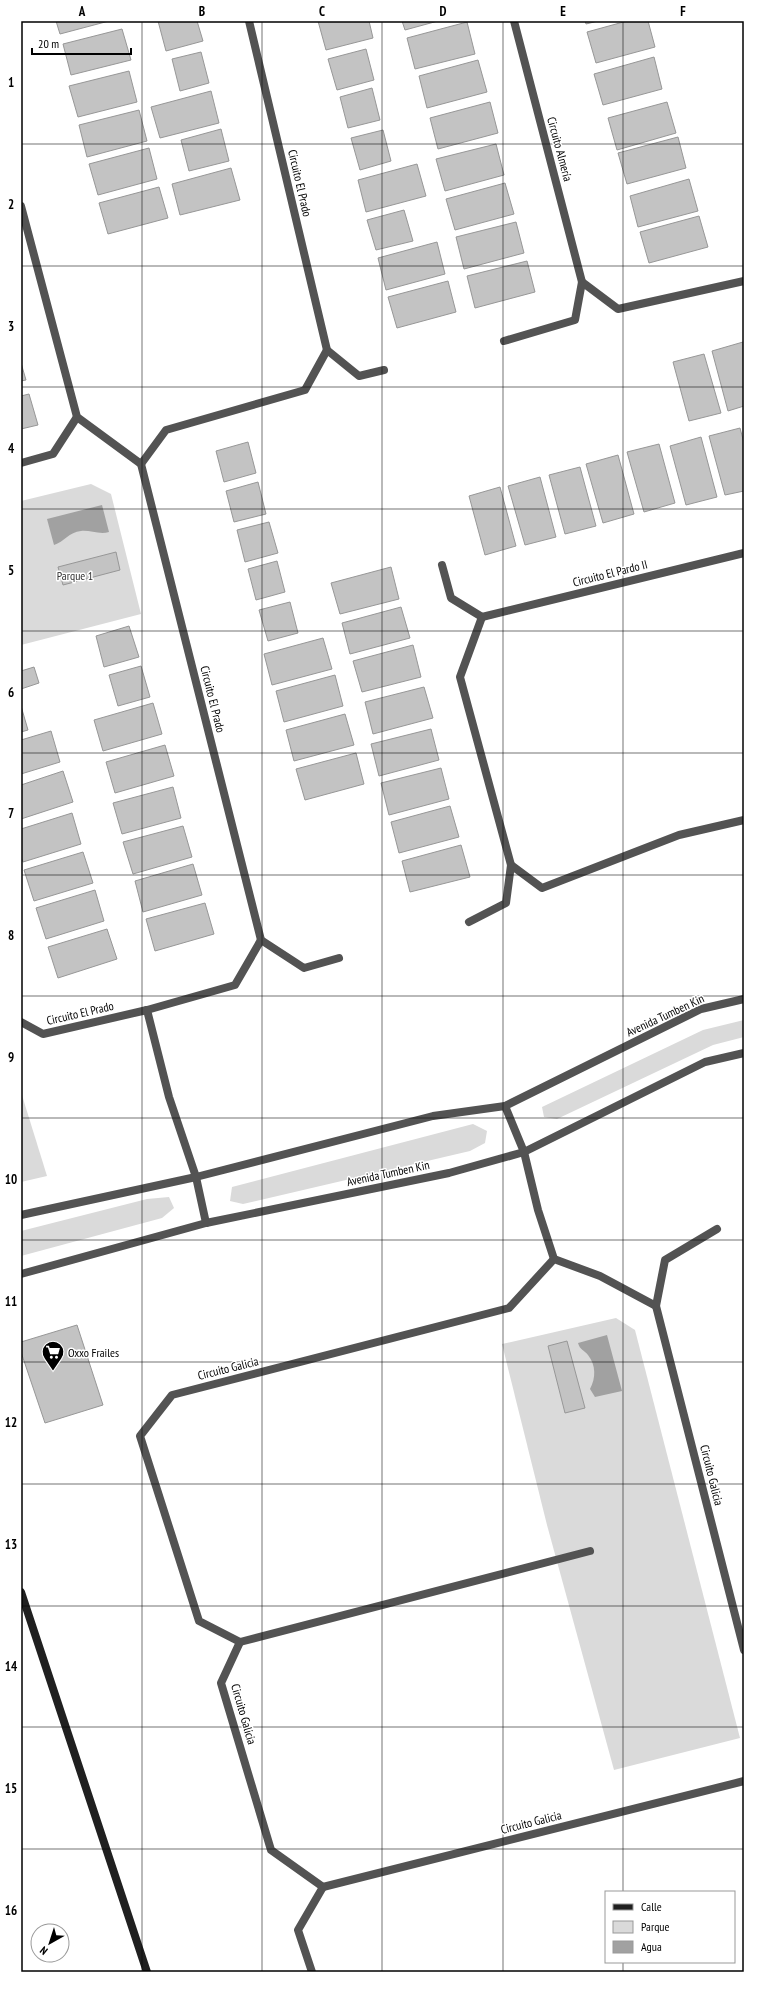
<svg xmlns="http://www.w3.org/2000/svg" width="765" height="1993" viewBox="0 0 765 1993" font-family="'PT Sans Narrow',sans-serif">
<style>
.green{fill:#dadada}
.water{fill:#a1a1a1}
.building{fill:#c3c3c3;stroke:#979797}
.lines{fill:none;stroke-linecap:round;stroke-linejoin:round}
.street{stroke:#535353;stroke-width:8}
.secondary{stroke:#202020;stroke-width:8}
.grid{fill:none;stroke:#000;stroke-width:1;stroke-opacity:0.55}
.labels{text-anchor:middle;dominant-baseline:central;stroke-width:3;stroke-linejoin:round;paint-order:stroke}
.street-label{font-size:12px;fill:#000;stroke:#fff}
.park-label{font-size:12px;fill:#313131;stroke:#fff}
.poi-label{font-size:12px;fill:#000;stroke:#fff;text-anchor:start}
.neatline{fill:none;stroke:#000;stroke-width:1.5}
.grid-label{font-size:13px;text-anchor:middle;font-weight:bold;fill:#000}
</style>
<rect width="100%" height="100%" fill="#fff"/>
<g class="green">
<polygon points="91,484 111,494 141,614 21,645 21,501"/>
<polygon points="744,1020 744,1037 713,1045 557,1119 544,1117 542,1107 703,1030"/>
<polygon points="21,1092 47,1176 21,1182"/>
<polygon points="473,1124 487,1131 485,1143 470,1151 243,1204 230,1201 232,1187"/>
<polygon points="169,1197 174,1208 162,1218 21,1256 21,1231 147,1199"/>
<polygon points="616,1318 635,1330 740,1738 614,1770 547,1525 502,1344"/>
</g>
<g class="water">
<path d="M102,505l7,27c-9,3 -19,-2 -28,-1 -12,1 -17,11 -27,14l-7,-26z"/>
<path d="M607,1335l15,56 -27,6 -5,-8c6,-11 6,-24 -2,-34 -4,-5 -8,-5 -10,-12z"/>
</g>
<g class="building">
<polygon points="56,21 109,21 60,34"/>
<polygon points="158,21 197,21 203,41 166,51"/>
<polygon points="318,21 369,21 373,38 326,50"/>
<polygon points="402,21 438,21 405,30"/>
<polygon points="585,21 598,21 586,24"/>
<polygon points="627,21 648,21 655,47 596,63 587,32"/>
<polygon points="467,22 475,54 415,69 407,38"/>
<polygon points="122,29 131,60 71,75 63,44"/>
<polygon points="366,49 374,80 337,90 328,59"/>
<polygon points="201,52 209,83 180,91 172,59"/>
<polygon points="654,57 662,89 603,105 594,74"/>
<polygon points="478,60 487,92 427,108 419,76"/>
<polygon points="129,71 137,102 78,117 69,86"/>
<polygon points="372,88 380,120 348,128 340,97"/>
<polygon points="211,91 219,123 160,138 151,107"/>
<polygon points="490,102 498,133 438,149 430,118"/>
<polygon points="667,102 676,133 617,150 608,118"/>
<polygon points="139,110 147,141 87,157 79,125"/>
<polygon points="221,129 229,161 189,171 181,140"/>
<polygon points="383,130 391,161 360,170 351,138"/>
<polygon points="678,137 686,168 627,184 618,153"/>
<polygon points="496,144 504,175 445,191 436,159"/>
<polygon points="149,148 157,179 98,195 89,164"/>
<polygon points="417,164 426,196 366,212 358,180"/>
<polygon points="231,168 240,200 180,215 172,184"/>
<polygon points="689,179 698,211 638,227 630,196"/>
<polygon points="505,183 514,214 455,230 446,199"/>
<polygon points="159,187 168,218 108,234 99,203"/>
<polygon points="404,210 413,241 376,250 367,220"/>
<polygon points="699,216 708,247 649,263 640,232"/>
<polygon points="516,222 524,253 464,269 456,237"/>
<polygon points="437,242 445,274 386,290 378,258"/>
<polygon points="527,261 535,292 475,308 467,276"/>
<polygon points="448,281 456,312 397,328 388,297"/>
<polygon points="743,342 744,406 728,411 712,351"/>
<polygon points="704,354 721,413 689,421 673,362"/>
<polygon points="21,363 26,380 21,381"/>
<polygon points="29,394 38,425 21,429 21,396"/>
<polygon points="740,428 744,443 744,491 725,495 709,436"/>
<polygon points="701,437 717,497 686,505 670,446"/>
<polygon points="248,442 256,473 224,482 216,451"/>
<polygon points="659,444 675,503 644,512 627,452"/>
<polygon points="618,455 634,514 603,523 586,464"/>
<polygon points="580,467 596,526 565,534 549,475"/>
<polygon points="540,477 556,537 525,545 508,486"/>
<polygon points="258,482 266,514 234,522 226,491"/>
<polygon points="500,487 516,546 485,555 469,496"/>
<polygon points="269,522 278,553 245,562 237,530"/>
<polygon points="116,552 120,570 63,585 58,567"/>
<polygon points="277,561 285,592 256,600 248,569"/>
<polygon points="391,567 399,599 340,614 331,583"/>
<polygon points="290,602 298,633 268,641 259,610"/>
<polygon points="401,607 410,638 350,654 342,623"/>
<polygon points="129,626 139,657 104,667 96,636"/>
<polygon points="323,638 332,669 272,685 264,654"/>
<polygon points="413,645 421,677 362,692 353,661"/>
<polygon points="141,666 150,697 118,706 109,675"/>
<polygon points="34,667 39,683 21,689 21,671"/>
<polygon points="335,675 343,706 284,722 276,691"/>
<polygon points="424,687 433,718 373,734 365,702"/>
<polygon points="153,703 162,734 103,751 94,720"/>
<polygon points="21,706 28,730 21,732"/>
<polygon points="345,714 354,745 294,761 286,730"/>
<polygon points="431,729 439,760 379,776 371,744"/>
<polygon points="51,731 60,762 21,774 21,740"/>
<polygon points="165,745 174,776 115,793 106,762"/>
<polygon points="356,753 364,784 305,800 296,769"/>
<polygon points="441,768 449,799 389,815 381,783"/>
<polygon points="63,771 73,802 21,819 21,785"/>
<polygon points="173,787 181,818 122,834 113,803"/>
<polygon points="450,806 459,837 399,853 391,822"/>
<polygon points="72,813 81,844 23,862 21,857 21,829"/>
<polygon points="183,826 192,857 133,874 123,842"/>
<polygon points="461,845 470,877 410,892 402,861"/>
<polygon points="83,852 93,883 34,901 24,870"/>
<polygon points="193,864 202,895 143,912 135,881"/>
<polygon points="95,890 104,921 46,939 36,908"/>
<polygon points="205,903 214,934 155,951 146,919"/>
<polygon points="107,929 117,959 58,978 48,947"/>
<polygon points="77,1325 103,1405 45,1423 21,1352 21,1342"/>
<polygon points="567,1341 585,1408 565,1413 548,1346"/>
</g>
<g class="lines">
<g class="street">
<polyline points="249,21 327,350 359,376 384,370"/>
<polyline points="514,21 582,282"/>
<polyline points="21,206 77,417 141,464 261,940 304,968 339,958"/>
<polyline points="504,341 575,320 582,282 618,309 744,281"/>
<polyline points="21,463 53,454 77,417"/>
<polyline points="141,464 166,430 305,390 327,350"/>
<polyline points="442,565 451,598 482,617 460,677 511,865"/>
<polyline points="482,617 744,553"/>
<polyline points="469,922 506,903 511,865 542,888 679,835 744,820"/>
<polyline points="147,1010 169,1097 196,1177 206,1223"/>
<polyline points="21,1022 43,1034 147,1010 235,985 261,940"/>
<polyline points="505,1106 524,1152 538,1210 554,1259"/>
<polyline points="21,1215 196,1177 433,1116 505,1106 701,1009 744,999"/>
<polyline points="21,1274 206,1223 449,1173 524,1152 705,1062 744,1053"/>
<polyline points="656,1306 744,1650"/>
<polyline points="240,1642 590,1551"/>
<polyline points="323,1887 744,1781"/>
<polyline points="312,1972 298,1930 323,1887 271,1850 221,1683 240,1642 199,1621 140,1436 172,1395 509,1308 554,1259 600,1276 656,1306 665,1260 717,1229"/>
</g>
<polyline class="secondary" points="21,1592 147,1972"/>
</g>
<path class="grid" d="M142,21v1951M262,21v1951M382,21v1951M503,21v1951M623,21v1871M21,144h723M21,266h723M21,387h723M21,509h723M21,631h723M21,753h723M21,875h723M21,996h723M21,1118h723M21,1240h723M21,1362h723M21,1484h723M21,1606h723M21,1727h723M21,1849h723M623,1962v10"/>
<defs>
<g id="supermarket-pin" transform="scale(1.15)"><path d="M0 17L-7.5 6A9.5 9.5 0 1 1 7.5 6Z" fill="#000" stroke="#fff"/><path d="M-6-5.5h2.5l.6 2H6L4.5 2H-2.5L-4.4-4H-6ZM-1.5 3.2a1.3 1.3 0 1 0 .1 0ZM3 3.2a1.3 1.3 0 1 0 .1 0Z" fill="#fff"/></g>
</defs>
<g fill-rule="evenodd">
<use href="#supermarket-pin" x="53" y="1352"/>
</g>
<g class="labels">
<g class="street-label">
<text transform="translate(560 149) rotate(75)">Circuito Almería</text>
<text transform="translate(300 183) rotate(77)">Circuito El Prado</text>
<text transform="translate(610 573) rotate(-14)">Circuito El Pardo II</text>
<text transform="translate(213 699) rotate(76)">Circuito El Prado</text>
<text transform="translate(80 1013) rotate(-13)">Circuito El Prado</text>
<text transform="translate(665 1015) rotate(-25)">Avenida Tumben Kin</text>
<text transform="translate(388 1173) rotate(-12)">Avenida Tumben Kin</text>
<text transform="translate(228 1368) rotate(-14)">Circuito Galicia</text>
<text transform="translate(712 1475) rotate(76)">Circuito Galicia</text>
<text transform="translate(244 1714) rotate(74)">Circuito Galicia</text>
<text transform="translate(531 1822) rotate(-14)">Circuito Galicia</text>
</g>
<g class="park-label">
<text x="75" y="575">Parque 1</text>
</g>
<g class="poi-label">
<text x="68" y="1352">Oxxo Frailes</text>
</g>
</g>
<rect width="765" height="1993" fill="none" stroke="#ffffff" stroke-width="44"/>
<rect x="605" y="1891" width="130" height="72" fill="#ffffff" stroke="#999999"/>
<rect x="613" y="1904" width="20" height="6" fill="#202020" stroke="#999999"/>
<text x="641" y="1911" font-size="12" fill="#000000">Calle</text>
<rect x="613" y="1921" width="20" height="12" fill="#dadada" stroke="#999999"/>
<text x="641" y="1931" font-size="12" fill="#000000">Parque</text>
<rect x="613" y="1941" width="20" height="12" fill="#a1a1a1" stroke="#999999"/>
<text x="641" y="1951" font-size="12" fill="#000000">Agua</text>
<g transform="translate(50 1943) rotate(219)"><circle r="19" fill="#ffffff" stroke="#999999"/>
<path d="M0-3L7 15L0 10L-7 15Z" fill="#000000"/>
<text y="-6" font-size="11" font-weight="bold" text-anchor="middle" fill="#000000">N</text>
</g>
<path d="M32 48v6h99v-6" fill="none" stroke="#000000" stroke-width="2"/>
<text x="38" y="48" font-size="12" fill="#000000" stroke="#ffffff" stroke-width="3" paint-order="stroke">20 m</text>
<rect x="22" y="22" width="721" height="1949" class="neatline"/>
<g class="grid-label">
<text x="82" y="16">A</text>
<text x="202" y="16">B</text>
<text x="322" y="16">C</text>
<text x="443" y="16">D</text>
<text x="563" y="16">E</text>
<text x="683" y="16">F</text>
<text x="11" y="87">1</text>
<text x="11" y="209">2</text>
<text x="11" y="331">3</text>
<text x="11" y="453">4</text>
<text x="11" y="575">5</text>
<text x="11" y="697">6</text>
<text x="11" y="818">7</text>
<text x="11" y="940">8</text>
<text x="11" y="1062">9</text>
<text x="11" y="1184">10</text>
<text x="11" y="1306">11</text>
<text x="11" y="1427">12</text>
<text x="11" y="1549">13</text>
<text x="11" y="1671">14</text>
<text x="11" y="1793">15</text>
<text x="11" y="1915">16</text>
</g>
</svg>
